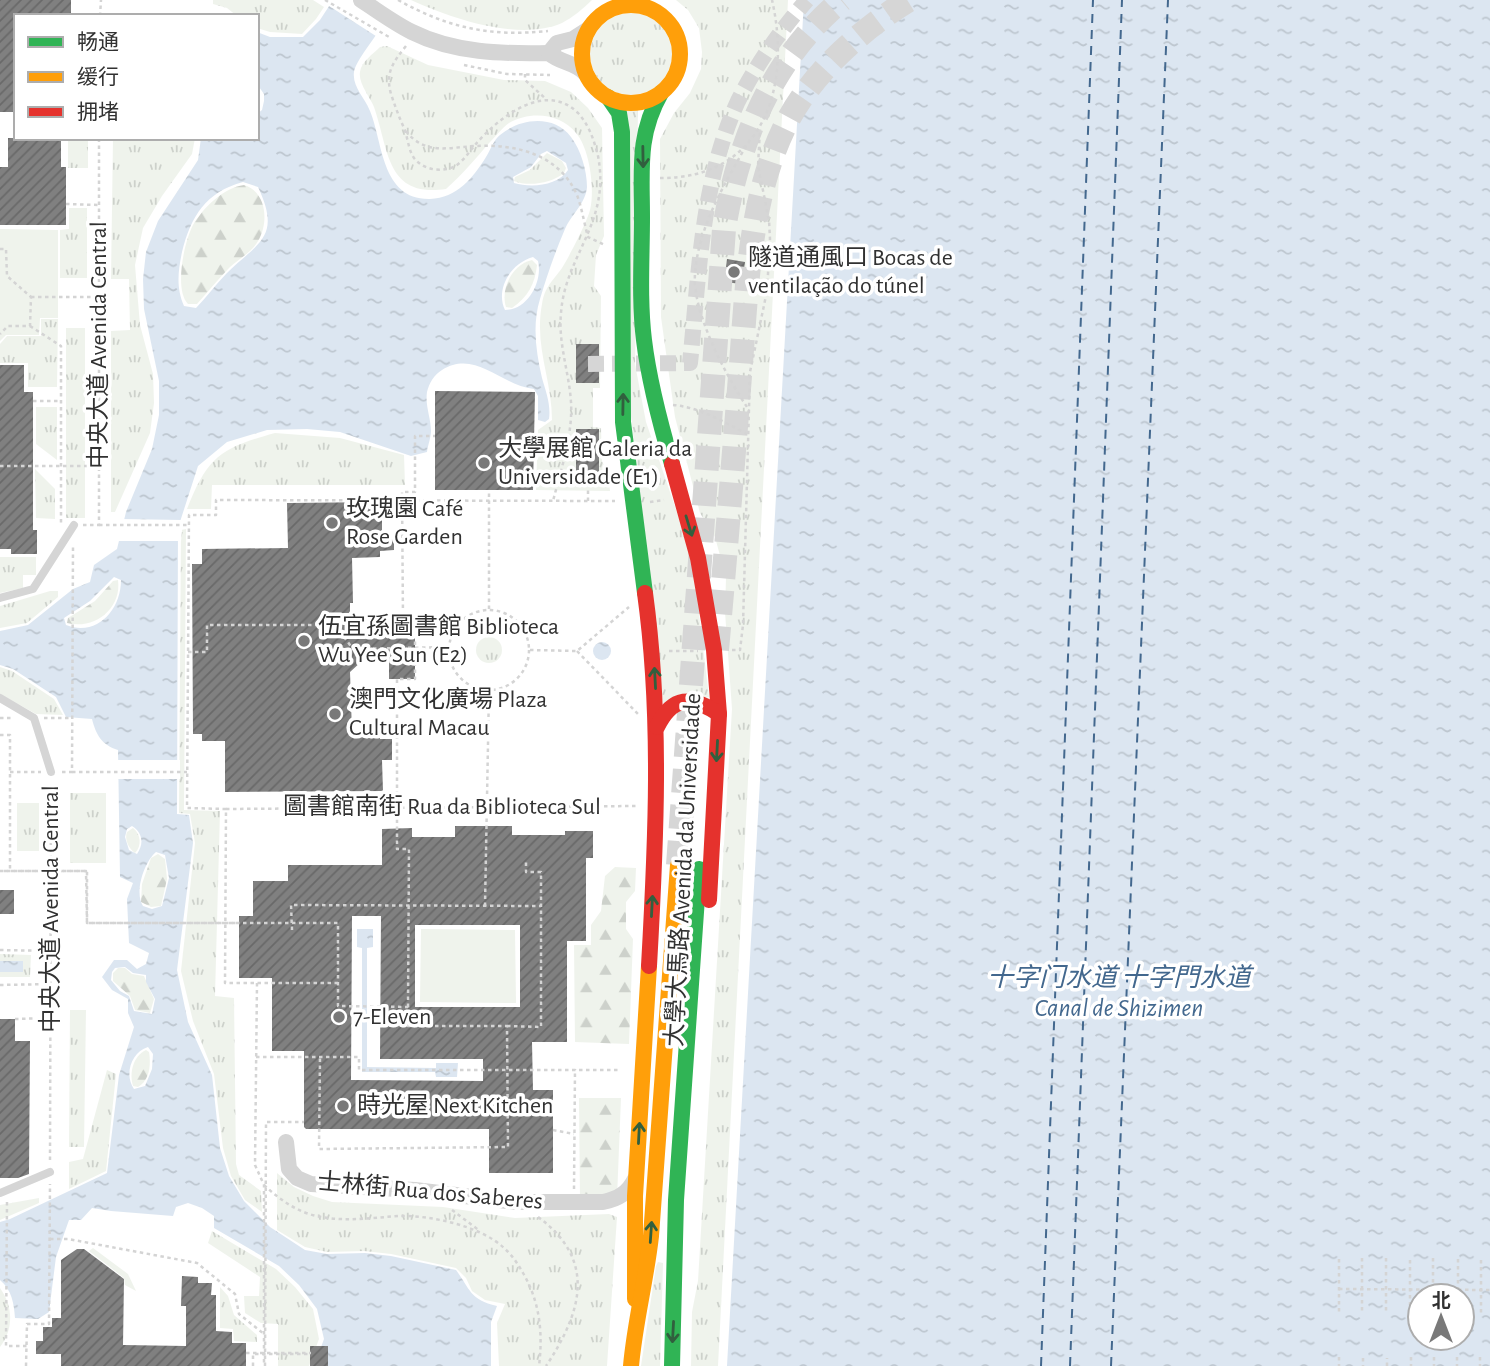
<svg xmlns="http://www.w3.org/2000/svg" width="1490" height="1366" viewBox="0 0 1490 1366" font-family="'Alegreya Sans','Noto Sans SC',sans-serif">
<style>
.grass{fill:url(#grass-tufts)}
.forest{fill:url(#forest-firs)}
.garden{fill:#eff3ec}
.water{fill:url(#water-ripples);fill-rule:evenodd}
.pier{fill:#fff}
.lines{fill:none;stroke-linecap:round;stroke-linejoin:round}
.ferry{stroke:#43688e;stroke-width:2;stroke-dasharray:9 7;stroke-linecap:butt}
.building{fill:url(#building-hatch);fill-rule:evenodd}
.street-tunnel{stroke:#d6d6d6;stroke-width:16;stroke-dasharray:16 8;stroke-linecap:butt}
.primary-tunnel{stroke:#d6d6d6;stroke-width:24;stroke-dasharray:24 12;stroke-linecap:butt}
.path{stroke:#d4d4d4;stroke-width:2.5;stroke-dasharray:3.5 3.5;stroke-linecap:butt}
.lane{stroke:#d5d5d5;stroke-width:8}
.street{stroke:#d5d5d5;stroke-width:16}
.fast{stroke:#30b455;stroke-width:16}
.slow{stroke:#ff9f0a;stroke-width:16}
.jam{stroke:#e5322d;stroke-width:16}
.path-bridge{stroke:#d4d4d4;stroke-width:2.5;stroke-dasharray:3.5 3.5;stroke-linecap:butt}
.oneway{stroke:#315f3e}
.poi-dot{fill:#797979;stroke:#fff;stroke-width:2.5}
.labels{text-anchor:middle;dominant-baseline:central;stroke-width:7;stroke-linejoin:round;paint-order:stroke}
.poi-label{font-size:24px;fill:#313131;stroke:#fff;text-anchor:start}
.street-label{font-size:24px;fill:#313131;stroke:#fff}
.water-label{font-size:26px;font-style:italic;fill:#43688e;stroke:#fff}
</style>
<defs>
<pattern id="grass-tufts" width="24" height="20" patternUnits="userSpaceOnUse" patternTransform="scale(1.75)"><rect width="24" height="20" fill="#eff3ec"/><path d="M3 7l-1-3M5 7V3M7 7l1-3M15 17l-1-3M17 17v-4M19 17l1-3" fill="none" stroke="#cdd1cb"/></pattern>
<pattern id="forest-firs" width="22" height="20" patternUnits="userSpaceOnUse" patternTransform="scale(1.75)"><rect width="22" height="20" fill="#eff3ec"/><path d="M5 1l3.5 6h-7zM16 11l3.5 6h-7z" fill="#cdd1cb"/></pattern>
<pattern id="water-ripples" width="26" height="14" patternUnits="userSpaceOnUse" patternTransform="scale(1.75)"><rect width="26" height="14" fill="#dce6f1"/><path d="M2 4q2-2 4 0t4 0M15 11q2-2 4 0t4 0" fill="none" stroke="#bdc6cf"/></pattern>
<pattern id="building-hatch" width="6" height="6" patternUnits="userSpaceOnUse" patternTransform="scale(1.75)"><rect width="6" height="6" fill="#808080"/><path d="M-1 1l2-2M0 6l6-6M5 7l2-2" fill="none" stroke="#696969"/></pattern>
</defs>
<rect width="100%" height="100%" fill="#fff"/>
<g class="grass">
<polygon points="213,0 313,0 324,7 316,19 302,34 270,32 257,28 257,16 237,16 227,8 213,4"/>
<path d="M411,0h181c-9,9 -19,17 -30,23 -43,19 -112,-5 -151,-23z"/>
<polygon points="676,0 788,0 718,1366 691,1366 692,1312 698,1281 732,709 725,612 726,578 715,537 700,513 675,417 661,317 660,139 674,113 690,93 701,69 702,52 699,28 688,10"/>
<circle cx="631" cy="54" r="41"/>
<path d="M387,46l41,19 76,15 41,1 26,11 17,16 14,20 2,108 -8,19 -2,31 7,10 -1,92h-7v39l8,1 1,33 6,13 2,17 -74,-1 2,-60 14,-10c0,-41 -18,-73 -10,-116 3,-18 10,-22 20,-36 7,-11 25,-46 28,-58 5,-20 0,-61 -14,-77 -16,-20 -46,-22 -67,-10 -7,5 -13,13 -19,19 -14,16 -28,33 -44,47 -60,9 -57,-39 -72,-82 -4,-10 -16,-24 -14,-35 1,-10 13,-18 20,-25z"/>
<polygon points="626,106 638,107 635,364 646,422 692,556 709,697 663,703 631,416"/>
<rect x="68" y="138" width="20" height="30"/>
<polygon points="113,138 195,138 192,154 162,196 143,228 135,265 140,325 153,374 154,403 150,433 115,512 111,512 111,331 130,330 129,279 111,279"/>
<path d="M547,153l15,8 4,7 -2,5c-12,10 -35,14 -50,8l1,-4 15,-7z"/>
<polygon points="69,208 87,208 87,278 60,278 60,230 69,229"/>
<polygon points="41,319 58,319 57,387 28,387 28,363 0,363 0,344 7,336 41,336"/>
<rect x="66" y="328" width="19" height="190"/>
<polygon points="36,407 57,407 57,460 36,444"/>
<path d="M275,433l65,5 64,17 1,30h-193l-1,24h-24c21,-53 34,-61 88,-76z"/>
<polygon points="35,469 55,489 55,519 36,518"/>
<polygon points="186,529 184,810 220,811 215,996 234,998 236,1164 239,1175 261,1191 262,1212 245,1200 231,1176 223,1148 214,1074 193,1021 181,971 195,843 190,814 179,813 181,530"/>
<polygon points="0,557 36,557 36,575 23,575 23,588 0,593"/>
<polygon points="50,591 58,591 58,597 27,623 0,628 0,606"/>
<circle cx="489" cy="650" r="13"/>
<polygon points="0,667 12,671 54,699 63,715 36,714 0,694"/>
<rect x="70" y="793" width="36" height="70"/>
<rect x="17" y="803" width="22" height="48"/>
<polygon points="0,954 31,955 30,977 0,977"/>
<polygon points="70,1010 86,1010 84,1147 69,1147"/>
<polygon points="107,1070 116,1074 106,1171 69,1189 69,1162 83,1159"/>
<polygon points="277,1173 294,1187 313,1196 332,1202 443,1207 515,1218 609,1214 617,1217 607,1366 499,1366 497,1323 505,1304 485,1300 472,1291 466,1278 456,1268 391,1254 364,1251 327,1252 305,1247 277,1230"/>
<polygon points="39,1198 39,1203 0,1220 0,1205"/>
<polygon points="212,1231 276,1269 295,1287 313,1309 319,1339 309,1366 278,1366 278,1324 261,1323 245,1313 244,1296 259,1296 260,1277 208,1243"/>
<polygon points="93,1248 128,1274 136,1291 125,1285 124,1278 89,1251"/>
<polygon points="658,1262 663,1263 660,1366 641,1366 656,1266"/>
<polygon points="220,1287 228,1296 234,1315 257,1335 257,1342 234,1341 233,1329 220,1328"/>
<path d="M0,1288c13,18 14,41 0,59z"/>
</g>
<g class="forest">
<path d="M244,185c23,7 25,38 14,56 -6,11 -19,18 -28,26 -12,12 -22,25 -33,37h-9c-14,-14 -4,-62 5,-79 11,-18 30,-37 51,-40z"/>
<path d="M532,260l5,5c-2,19 -9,32 -25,43l-6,-1c-6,-19 7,-43 26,-47z"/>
<path d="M118,580c4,29 -24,50 -51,43l1,-5 27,-17 18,-20z"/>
<path d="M133,828c8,6 9,18 2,25 -6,-4 -11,-14 -8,-21z"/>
<polygon points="158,854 165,859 167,879 161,906 151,907 141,902 142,884 151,858"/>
<polygon points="615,867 636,868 635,891 626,902 626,929 633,939 629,1044 575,1042 574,945 591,945 591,925 601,911 605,876"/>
<polygon points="118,968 125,968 132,974 144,976 154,999 150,1013 135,1010 130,996 113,981 113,973"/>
<path d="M146,1050l3,2c2,12 1,28 -11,35l-5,-1c-4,-13 0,-30 13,-36z"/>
<polygon points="579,1098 621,1098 617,1198 580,1198"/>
</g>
<g class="garden">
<polygon points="0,229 58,230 58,318 40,318 39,335 6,335 0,341"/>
<polygon points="421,929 515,930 516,1003 420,1002"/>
</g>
<g class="water">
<path d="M333,0l51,23c-7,12 -29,39 -30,49 -2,15 11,26 16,39 13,31 11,89 60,88 27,-1 43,-21 56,-42 5,-8 7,-16 14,-22 20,-17 54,-21 71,2 10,13 16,34 16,50 -1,16 -16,28 -22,42 -10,23 -18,47 -25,70 -8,26 -4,53 2,79 4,14 9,27 7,41l-4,3 -7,-2v-24l-4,-7c-33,-3 -58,-40 -92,-19 -8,5 -13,13 -15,22 -2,14 4,26 4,39 0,6 -3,14 -4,21l-16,4 -71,-24 -33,-3 -40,1 -40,12 -29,24 -20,62 -1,286 12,1 4,28 -16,127 11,52 24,53 8,73 9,28 15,25 26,26 35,23 22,4 38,-1 26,3 65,14c14,19 14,30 41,36l-6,16v44h-177l10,-27 -7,-30 -18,-24 -20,-19 -65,-38v-12l-12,-8 -14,-5 -12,4 -3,9 -62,-5 -19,-3 -11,12h-12l-13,37 -7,55 -11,7 -23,-1c-1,-14 -3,-28 -15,-38v-58l10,-3 97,-46 12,-98 15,-48 -6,-14v-14l-16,-9 -10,-13 12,-17h13l10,9 9,-5 3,-11 -20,-10 -2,-44 6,-16 -13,-6 -2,-127c-16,-5 -22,-15 -26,-31l-26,-2 -10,-20 -43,-28 -13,-4v-34l28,-6 45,-36 17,-7 4,-17 23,-16 9,-37 26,-63 7,-34v-34l-15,-72 -1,-30 3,-27 12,-31 40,-61 3,-22h56v-24l5,-4 2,-9v-7l-7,-10v-52l13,5h33l17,-17zM547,151l19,12 2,7c-10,16 -37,18 -54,13l-1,-6 18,-10 10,-13zM243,182l15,5c24,51 0,55 -32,87 -11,11 -19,23 -30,34l-12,-2c-8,-19 -6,-34 -2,-54 9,-36 24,-60 61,-70zM533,257l5,4c5,20 -10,49 -33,49 -10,-21 6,-47 28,-53zM114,577l7,3c0,30 -24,57 -55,45l-2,-7 26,-17zM132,826c11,7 12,18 5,28l-8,-4 -4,-13 2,-8zM156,852l9,3 4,23 -7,28 -10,3 -9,-3c-9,-13 1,-44 13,-54zM125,967l8,6 13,2v7l9,17 -3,15 -18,-3 -5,-15 -9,-5 -9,-11 1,-8 3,-4zM148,1047l5,7 -1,15 -7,17 -11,3c-10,-14 -3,-37 14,-42z"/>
<path d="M804,0h686v1366h-763zM1420,1296h42v42h-42z"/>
<circle cx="602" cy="651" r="9"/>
<polygon points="357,929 373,929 373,947 367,948 367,1067 436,1068 436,1063 458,1063 457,1077 436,1077 435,1072 362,1072 362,948 357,947"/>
<rect x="0" y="961" width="23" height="11"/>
</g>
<g class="pier">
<polygon points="102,0 196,0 209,6 201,6 201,15 197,16 129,16 104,3"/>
<polygon points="329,0 400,0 379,38 326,4"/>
<polygon points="120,519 183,520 181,541 115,541"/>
<rect x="115" y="760" width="65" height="19"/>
</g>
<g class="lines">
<g class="ferry">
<polyline points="1041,1366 1093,0"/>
<polyline points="1070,1366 1122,0"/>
<polyline points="1111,1366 1168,0"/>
</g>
</g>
<g class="building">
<polygon points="0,0 71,0 71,16 16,16 16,112 0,112"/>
<polygon points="8,138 61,138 61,167 66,167 66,225 0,225 0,167 8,167"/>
<polygon points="727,259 745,262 742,284 724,282"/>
<rect x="576" y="344" width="23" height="39"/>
<polygon points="0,365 24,365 24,392 33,392 33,530 37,530 37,554 11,554 11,549 0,549"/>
<polygon points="435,391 535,392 533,490 435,490"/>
<rect x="576" y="429" width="23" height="48"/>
<polygon points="382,502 382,537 394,537 394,550 380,551 380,557 352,558 353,603 350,603 350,622 359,636 387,635 387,619 415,619 415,679 389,679 389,661 362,661 350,672 352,732 380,732 380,739 392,739 392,760 382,760 383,791 225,792 225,741 202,741 202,734 193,734 192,564 202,564 202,549 288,548 287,503"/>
<path d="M455,826h57v9h53v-4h28v27h-7v83h-19v101h-35l1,48h20v83h-64v-44h-183l-2,-2v-76h-32v-73h-33v-62h14v-35h35v-16h94v-36l30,-1v9h43zM352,916h29l-1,143h103v22l-132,-1zM415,925h105v82h-105z"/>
<rect x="0" y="890" width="14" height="24"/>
<polygon points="0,1019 15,1019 15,1041 30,1041 29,1174 18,1178 0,1178"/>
<polygon points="77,1249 84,1249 124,1279 123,1345 186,1346 186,1306 181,1306 182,1276 198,1277 198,1283 212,1283 211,1295 216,1295 216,1331 232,1332 232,1343 246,1343 246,1366 61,1366 61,1354 36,1354 36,1341 43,1341 43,1327 52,1327 52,1318 61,1318 61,1260"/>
<rect x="310" y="1346" width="18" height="20"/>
</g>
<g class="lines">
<path class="street-tunnel" d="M588,364l102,-1c9,-87 11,-181 48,-262 18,-36 42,-70 69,-101"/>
<g class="primary-tunnel">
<path d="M717,650c8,-91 16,-183 23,-274 7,-85 8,-177 47,-254 25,-49 76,-94 122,-122"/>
<path d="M678,865l46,-636c14,-87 48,-171 118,-229"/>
</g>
<g class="path">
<polyline points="325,0 389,37"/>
<path d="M398,0c50,28 93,37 150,31"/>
<polyline points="100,16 101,0"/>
<path d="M406,46c-13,16 -21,27 -15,48 4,12 8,23 13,34 4,10 4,21 10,30 10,13 30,15 43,7 8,-6 12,-13 18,-20 23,-27 70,-65 103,-32 11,12 16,27 20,43 13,67 -33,99 -37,157 -3,30 8,59 10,89 2,32 -10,68 -18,99"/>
<polyline points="464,65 507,74 550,75"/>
<polyline points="525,74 525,80 546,99"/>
<path d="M406,131c19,25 44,16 70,15 40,-2 83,8 101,49 5,13 7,28 11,42l17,8"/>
<path d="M746,146c-22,39 -48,82 -51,128 -3,38 31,102 52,133"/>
<path d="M660,178c103,1 132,-91 112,-178"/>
<polyline points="66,204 99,205"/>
<polyline points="0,249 6,249 7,276 31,297 30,326 8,326 0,334"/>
<polyline points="31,297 98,297"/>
<polyline points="30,326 61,346 61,526"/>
<polyline points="33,401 61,401"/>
<path d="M673,405c26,2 51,17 74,29"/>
<polyline points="0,466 99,466"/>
<polyline points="588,501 588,477"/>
<polyline points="650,502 664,500"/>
<polyline points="83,525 99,525 99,138"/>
<polyline points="99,525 188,525"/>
<polyline points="489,609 489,490"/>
<circle cx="489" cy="650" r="40"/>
<polyline points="530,650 577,651 629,607"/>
<polyline points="732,650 740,650 743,625 750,372 767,291 770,239 769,220 758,166 760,129"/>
<polyline points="577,651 638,714"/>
<polyline points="669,651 698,651"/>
<polyline points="188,652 207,652 207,625 335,625 353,649 449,647"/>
<polyline points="0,718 13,718"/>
<polyline points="44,718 72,718"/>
<polyline points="0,735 10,735 10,871"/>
<polyline points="10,772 41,772"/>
<polyline points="62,772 72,772 73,547"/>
<polyline points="72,772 187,772"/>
<polyline points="226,809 636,806"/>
<polyline points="0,871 86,871 87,923 338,923 338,1006 408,1007 408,1026 507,1026 508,1147 319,1149 320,1057"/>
<polyline points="485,906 489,690"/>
<polyline points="292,930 291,905 541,906"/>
<polyline points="0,950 51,951 51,953"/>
<polyline points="257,983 255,1165 264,1185 264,1366"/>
<polyline points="338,983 225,983 226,809 187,808 189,515 216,515 216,500 615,501"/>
<polyline points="0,985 51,984"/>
<polyline points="408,1007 409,849 397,849 397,679 415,679 415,619 403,619 402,492 415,492 415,436 435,436"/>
<polyline points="15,1019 50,1018"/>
<polyline points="507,1026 541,1027 541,872 526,872 526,861"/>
<polyline points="256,1057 359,1057 359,1070 621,1070"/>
<polyline points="553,1130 574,1134"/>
<polyline points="50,1160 51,782"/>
<path d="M264,1185c13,12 27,23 45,29 30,9 59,4 90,2 31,-1 82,10 105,32 8,7 14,16 19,25 17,29 20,60 16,93"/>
<polyline points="574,1189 575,1069"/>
<polyline points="7,1202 6,1346 27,1346"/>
<polyline points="452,1210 480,1231"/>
<path d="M538,1217c59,43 44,95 8,149"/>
<polyline points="50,1239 68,1239 197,1263 235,1294 239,1314 264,1334"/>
<polyline points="1362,1258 1362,1312"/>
<polyline points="1386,1258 1386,1313"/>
<polyline points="1433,1258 1433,1296"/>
<polyline points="1339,1259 1339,1314"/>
<polyline points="1458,1259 1458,1296"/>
<polyline points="1410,1260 1410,1315"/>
<polyline points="1481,1260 1481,1315"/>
<polyline points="1339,1289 1490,1290"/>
<polyline points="1339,1357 1339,1366"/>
<polyline points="1411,1357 1411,1366"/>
<polyline points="1434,1357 1434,1366"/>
<polyline points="1457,1357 1457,1366"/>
<polyline points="1480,1357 1480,1366"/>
<polyline points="1363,1358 1363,1366"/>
<polyline points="26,1366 27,1324 49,1324 50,1184"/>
<polyline points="253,1366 253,1354 311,1354"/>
<polyline points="1387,1366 1387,1358"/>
</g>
<g class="lane">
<polyline points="0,598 33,589 74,525"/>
<polyline points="0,698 34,718 51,772"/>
<polyline points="0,1193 50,1172"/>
</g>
<g class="street">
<path d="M361,0c17,11 33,23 51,32 42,21 90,22 137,21 11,10 26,9 36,20"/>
<polyline points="549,53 557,43 573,39 587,30"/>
<path d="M286,1142l3,27 8,9 14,6 104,6 99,12h89c15,-3 25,-9 32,-23"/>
</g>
<g class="fast">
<path d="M661,93c-24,42 -19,77 -19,124 0,41 -3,82 2,123 5,42 16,83 28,124"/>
<polyline points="608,97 619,113 622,132 623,422 645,593"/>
<polyline points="672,1366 676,1200 699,869"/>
</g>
<g class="slow">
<circle cx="631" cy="54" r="49"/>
<polyline points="635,1299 635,1196 649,966"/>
<path d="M631,1366c4,-45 15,-85 20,-130l27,-371"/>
</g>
<g class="jam">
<polyline points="672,464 698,558 714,650 719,714 709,900"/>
<path d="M645,593c17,124 11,249 4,373"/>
<path d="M657,727c15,-31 35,-32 62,-13"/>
</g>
<g class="path-bridge">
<polyline points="4,871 87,871 87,923 239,923"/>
<polyline points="246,1353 311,1353"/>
<polyline points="265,1366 266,1122 304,1122"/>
</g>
</g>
<defs><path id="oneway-shaft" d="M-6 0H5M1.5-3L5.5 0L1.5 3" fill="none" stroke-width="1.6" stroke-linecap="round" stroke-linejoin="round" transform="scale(1.75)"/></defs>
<g class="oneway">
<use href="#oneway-shaft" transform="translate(643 157) rotate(89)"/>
<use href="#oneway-shaft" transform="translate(623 404) rotate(-89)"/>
<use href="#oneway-shaft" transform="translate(689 526) rotate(73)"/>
<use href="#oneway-shaft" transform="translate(655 678) rotate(-93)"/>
<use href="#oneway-shaft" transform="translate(717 751) rotate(93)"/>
<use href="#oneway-shaft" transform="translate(652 906) rotate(-87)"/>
<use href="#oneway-shaft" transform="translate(639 1133) rotate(-87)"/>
<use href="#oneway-shaft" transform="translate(651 1232) rotate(-86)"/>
<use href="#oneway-shaft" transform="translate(673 1332) rotate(93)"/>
</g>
<g class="poi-dot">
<circle cx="734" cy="272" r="7"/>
<circle cx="484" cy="463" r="7"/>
<circle cx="332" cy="523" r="7"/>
<circle cx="304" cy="641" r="7"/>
<circle cx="335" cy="714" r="7"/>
<circle cx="339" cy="1017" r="7"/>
<circle cx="343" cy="1106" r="7"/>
</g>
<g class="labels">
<g class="poi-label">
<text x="748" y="258">隧道通風口 Bocas de<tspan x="748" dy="28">ventilação do túnel</tspan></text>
<text x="498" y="449">大學展館 Galeria da<tspan x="498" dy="28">Universidade (E1)</tspan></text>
<text x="346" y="509">玫瑰園 Café<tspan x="346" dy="28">Rose Garden</tspan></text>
<text x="318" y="627">伍宜孫圖書館 Biblioteca<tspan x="318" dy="28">Wu Yee Sun (E2)</tspan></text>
<text x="349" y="700">澳門文化廣場 Plaza<tspan x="349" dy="28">Cultural Macau</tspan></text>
<text x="353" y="1017">7-Eleven</text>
<text x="357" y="1106">時光屋 Next Kitchen</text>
</g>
<g class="street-label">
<text transform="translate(99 345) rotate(-90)">中央大道 Avenida Central</text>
<text x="442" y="807">圖書館南街 Rua da Biblioteca Sul</text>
<text transform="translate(684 870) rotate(-87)">大學大馬路 Avenida da Universidade</text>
<text transform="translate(51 909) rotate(-90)">中央大道 Avenida Central</text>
<text transform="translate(430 1192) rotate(5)">士林街 Rua dos Saberes</text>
</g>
<g class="water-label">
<text x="1119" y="978">十字门水道 十字門水道<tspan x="1119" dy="30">Canal de Shizimen</tspan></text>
</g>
</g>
<rect x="14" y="14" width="245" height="126" fill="#ffffff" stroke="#adadad" stroke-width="2"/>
<rect x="28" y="37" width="35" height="10" fill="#30b455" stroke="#adadad" stroke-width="2"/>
<text x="77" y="49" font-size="21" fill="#313131">畅通</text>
<rect x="28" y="72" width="35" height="10" fill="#ff9f0a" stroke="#adadad" stroke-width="2"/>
<text x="77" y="84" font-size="21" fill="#313131">缓行</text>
<rect x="28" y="107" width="35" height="10" fill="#e5322d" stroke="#adadad" stroke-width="2"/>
<text x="77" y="119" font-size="21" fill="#313131">拥堵</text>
<g transform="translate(1441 1317)"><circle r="33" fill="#ffffff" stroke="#adadad" stroke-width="2"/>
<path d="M0-5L12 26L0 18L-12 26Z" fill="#797979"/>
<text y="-10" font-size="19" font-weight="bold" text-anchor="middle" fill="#313131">北</text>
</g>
</svg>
